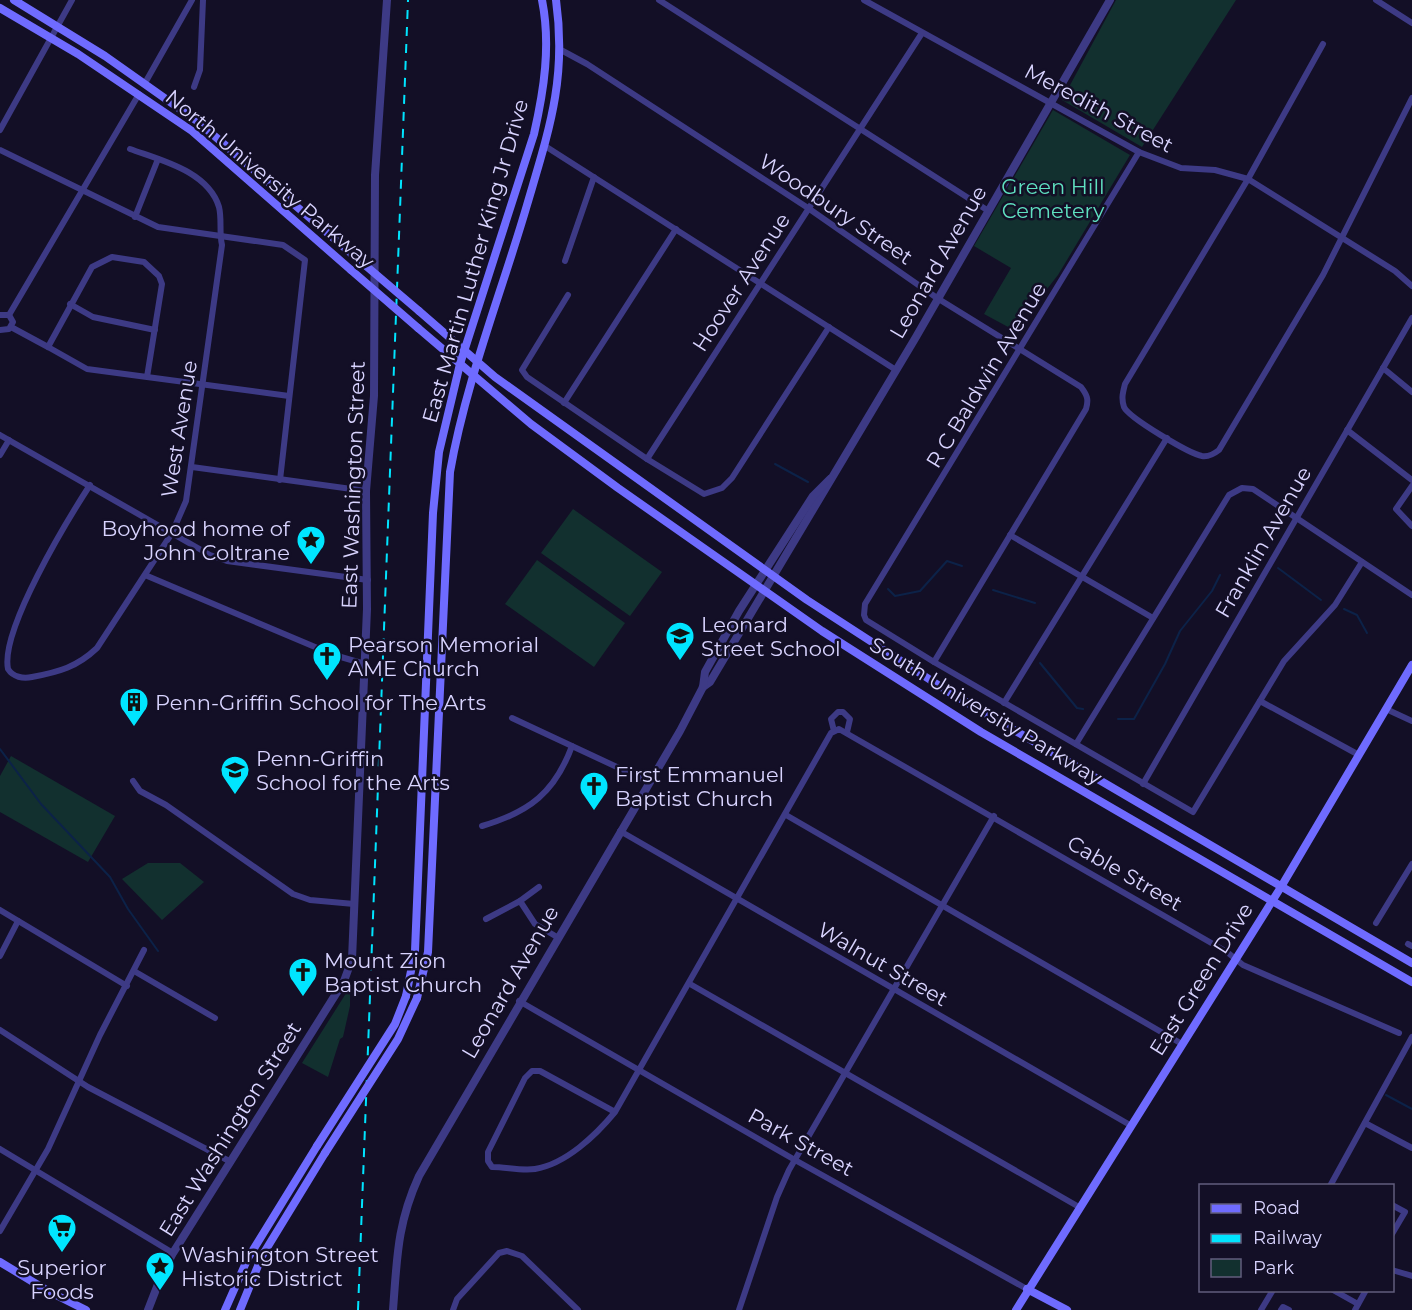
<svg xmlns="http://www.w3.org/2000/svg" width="1412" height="1310" viewBox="0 0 1412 1310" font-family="Montserrat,sans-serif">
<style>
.green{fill:#12302f}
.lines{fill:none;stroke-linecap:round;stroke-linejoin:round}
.stream{stroke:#0c2248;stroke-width:2}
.minor{stroke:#3d3a85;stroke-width:6}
.tertiary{stroke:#3d3a85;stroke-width:8}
.secondary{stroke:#6f6bff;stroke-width:8}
.rail{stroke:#00e5ff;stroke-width:2;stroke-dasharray:9 8;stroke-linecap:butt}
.secondary-bridge{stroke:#6f6bff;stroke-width:8}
.labels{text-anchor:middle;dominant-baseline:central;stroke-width:5;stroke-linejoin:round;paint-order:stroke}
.street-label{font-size:21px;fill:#d9d4ff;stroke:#130f26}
.park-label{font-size:21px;fill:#5fe0c0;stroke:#130f26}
.poi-label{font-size:21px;fill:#d9d4ff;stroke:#130f26;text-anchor:start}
</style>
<rect width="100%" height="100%" fill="#130f26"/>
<g class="green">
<polygon points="1116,0 1236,0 1142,147 1062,100"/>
<polygon points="1053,110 1130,155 1058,275 1040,298 1031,293 1010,328 984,314 1011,268 974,246"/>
<polygon points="573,509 662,572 630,616 541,553"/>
<polygon points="537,560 625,623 594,667 505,604"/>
<polygon points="11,756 115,816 88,862 0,812 0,776"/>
<polygon points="148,863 180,863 204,882 162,920 122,879"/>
<polygon points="350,987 350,1006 343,1037 340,1039 328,1077 302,1063"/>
</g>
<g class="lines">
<g class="stream">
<polyline points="775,464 808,482"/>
<polyline points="1278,568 1321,600"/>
<polyline points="888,589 895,596 920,591 947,561 962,566"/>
<polyline points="993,590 1035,603"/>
<polyline points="1344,609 1357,615 1367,633"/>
<polyline points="1040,663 1077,708 1083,709"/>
<polyline points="1118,719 1134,719 1165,664 1180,631 1212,591 1220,575"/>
<polyline points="0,749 41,804 110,877 128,909 158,951"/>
<polyline points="1386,1095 1412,1109"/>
</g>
<g class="minor">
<polyline points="659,0 987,210"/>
<polyline points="864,0 1139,152 1181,168 1215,170 1248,179 1395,271 1412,286"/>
<polyline points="1376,0 1412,23"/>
<path d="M1323,44l-75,135 -123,205c-2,8 -4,14 -1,23 5,11 66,47 78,49 7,1 12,-2 17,-6l104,-175 89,-177"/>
<path d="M561,50l26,14 221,144 129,90 144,89c6,8 8,12 5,22l-152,253"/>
<polyline points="145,83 192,0"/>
<polyline points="194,87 200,70 203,0"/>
<polyline points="0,130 72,0"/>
<polyline points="545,146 896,370"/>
<polyline points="0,150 158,227 283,245 305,260 280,480"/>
<polyline points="1139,152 865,604 864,615 866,620 934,662 1193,812 1284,661 1335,605 1362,562"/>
<polyline points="135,217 158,159"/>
<polyline points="565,261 594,177"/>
<polyline points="568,295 522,370 527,377 647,459 704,494 722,488 732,478 829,327"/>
<polyline points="70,304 93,317 155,330"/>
<polyline points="0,315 9,315 13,322 9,329 0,330"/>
<polyline points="9,315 139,94"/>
<polyline points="11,327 48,347"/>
<polyline points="1383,368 1412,392"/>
<polyline points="147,377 87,369 48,347 92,267 112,257 144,262 159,276 162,284 147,377 289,396"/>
<polyline points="564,403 676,229"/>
<polyline points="1347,430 1412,480"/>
<polyline points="0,435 210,555 227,561 368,580"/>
<polyline points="0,455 9,440"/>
<polyline points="647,459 922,33"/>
<polyline points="192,467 366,491"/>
<path d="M90,485c-22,34 -90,145 -82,184 5,8 15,10 24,8 27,-5 45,-10 65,-29l75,-115 14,-32 36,-256c-3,-13 0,-26 -3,-38 -11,-36 -59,-47 -89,-58"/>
<polyline points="1412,486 1396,509 1412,526"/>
<polyline points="1010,535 1153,618"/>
<polyline points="145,575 334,655 365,664"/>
<polyline points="1260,701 1359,755"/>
<polyline points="1004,703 1167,438"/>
<polyline points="1386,709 1412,721"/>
<polyline points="512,718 649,782"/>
<polyline points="834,731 831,719 838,712 843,712 850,719 847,732"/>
<polyline points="1076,744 1229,495 1242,488 1253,489 1412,595"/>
<polyline points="133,781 140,791 166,805 293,894 310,900 354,904"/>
<polyline points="1143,784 1412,318"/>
<polyline points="786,815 1182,1044"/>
<path d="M482,826c48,-14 73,-34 90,-80"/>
<polyline points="620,831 1130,1125"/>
<polyline points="520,901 535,924 557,937"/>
<polyline points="0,910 127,986"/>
<polyline points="486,919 520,901 539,887"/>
<polyline points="1376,923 1412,864"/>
<polyline points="1408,944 1412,946"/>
<polyline points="0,956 18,921"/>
<polyline points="134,971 215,1018"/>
<polyline points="690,984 1079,1207"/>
<polyline points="519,1001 795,1160 1027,1289"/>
<polyline points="0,1030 88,1087 231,1162"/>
<path d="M615,1112c-19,23 -49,52 -80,57 -14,2 -29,-2 -43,-2l-4,-6v-9l37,-74 7,-7h8l75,41 216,-379 8,-4 388,223 16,13 156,68"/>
<polyline points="1365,1123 1412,1148"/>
<polyline points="0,1149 173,1253"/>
<polyline points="1330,1186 1412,1037"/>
<polyline points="1392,1205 1405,1212 1392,1234"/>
<polyline points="0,1231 48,1149 100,1035 144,950"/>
<polyline points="1392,1270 1412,1276"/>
<polyline points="1333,1290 1358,1304"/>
<polyline points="453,1310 457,1299 499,1253 507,1251 522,1256 578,1310"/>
<polyline points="739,1310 777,1197 789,1170 994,816"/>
<polyline points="1261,1310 1273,1290"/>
<polyline points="1281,1310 1283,1307 1289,1310"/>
<polyline points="1355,1310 1366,1290"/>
</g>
<g class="tertiary">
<polyline points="703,687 710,682 916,337 1110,0"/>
<polyline points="148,1310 162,1274 173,1253 344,981 352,959 367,609 366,491 374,396 375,175 387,0"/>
<path d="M393,1310c4,-51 4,-86 26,-134l261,-445 23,-44 2,-15 34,-61 74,-115 17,-17"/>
</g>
<g class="secondary">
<polyline points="14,0 105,56 197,121 352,254"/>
<polyline points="0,8 78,54 192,131 351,270"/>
<polyline points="419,311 495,377 807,600 949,692 1412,963"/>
<polyline points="418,328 531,424 618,488 822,631 981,732 1412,982"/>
<path d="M406,996l9,-45 18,-438 6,-61 21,-88 74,-230c10,-44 17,-89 8,-134"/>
<path d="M417,998l11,-46 22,-480c16,-91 51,-178 77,-267 22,-75 40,-126 29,-205"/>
<polyline points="0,1262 48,1291 86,1310"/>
<polyline points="1027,1289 1067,1310"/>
<polyline points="225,1310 248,1258 317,1146"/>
<polyline points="240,1310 262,1256 325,1153"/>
<polyline points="1016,1310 1281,887 1412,665"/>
</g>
<polyline class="rail" points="358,1310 408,0"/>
<g class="secondary-bridge">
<polyline points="352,254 419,311"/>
<polyline points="351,270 418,328"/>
<polyline points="317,1146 395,1024 406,996"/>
<polyline points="325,1153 398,1039 417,998"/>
</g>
</g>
<defs>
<g id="sight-pin" transform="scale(1.5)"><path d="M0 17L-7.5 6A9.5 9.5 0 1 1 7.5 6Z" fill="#00e5ff" stroke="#130f26"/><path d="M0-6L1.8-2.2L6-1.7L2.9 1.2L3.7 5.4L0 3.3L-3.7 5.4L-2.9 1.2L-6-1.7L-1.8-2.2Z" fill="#111"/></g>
<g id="school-pin" transform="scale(1.5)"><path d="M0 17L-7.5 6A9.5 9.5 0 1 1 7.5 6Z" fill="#00e5ff" stroke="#130f26"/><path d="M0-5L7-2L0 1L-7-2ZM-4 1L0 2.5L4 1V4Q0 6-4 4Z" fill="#111"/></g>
<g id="church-pin" transform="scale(1.5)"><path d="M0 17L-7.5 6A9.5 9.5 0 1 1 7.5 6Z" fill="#00e5ff" stroke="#130f26"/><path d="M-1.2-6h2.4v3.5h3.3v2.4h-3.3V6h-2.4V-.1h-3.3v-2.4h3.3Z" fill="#111"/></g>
<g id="building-pin" transform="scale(1.5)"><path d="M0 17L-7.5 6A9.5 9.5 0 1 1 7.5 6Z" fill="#00e5ff" stroke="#130f26"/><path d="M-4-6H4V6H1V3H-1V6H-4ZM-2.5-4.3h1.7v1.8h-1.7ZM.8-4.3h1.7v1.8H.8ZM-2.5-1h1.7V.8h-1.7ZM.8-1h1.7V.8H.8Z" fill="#111"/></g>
<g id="supermarket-pin" transform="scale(1.5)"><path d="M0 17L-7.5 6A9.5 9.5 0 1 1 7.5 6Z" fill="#00e5ff" stroke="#130f26"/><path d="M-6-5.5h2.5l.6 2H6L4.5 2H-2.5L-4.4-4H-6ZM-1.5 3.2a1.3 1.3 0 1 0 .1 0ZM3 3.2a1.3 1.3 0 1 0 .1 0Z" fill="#111"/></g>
</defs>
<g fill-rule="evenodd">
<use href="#sight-pin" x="311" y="540"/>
<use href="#school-pin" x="680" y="636"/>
<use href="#church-pin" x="327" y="656"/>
<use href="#building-pin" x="134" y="702"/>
<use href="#school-pin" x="235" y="770"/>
<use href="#church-pin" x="594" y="786"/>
<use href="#church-pin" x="303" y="972"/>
<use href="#supermarket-pin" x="62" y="1228"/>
<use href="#sight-pin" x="160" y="1266"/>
</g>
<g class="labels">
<g class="street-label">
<text transform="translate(1099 108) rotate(28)">Meredith Street</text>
<text transform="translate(270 179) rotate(40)">North University Parkway</text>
<text transform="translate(836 209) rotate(34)">Woodbury Street</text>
<text transform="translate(475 261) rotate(-74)">East Martin Luther King Jr Drive</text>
<text transform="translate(938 262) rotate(-60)">Leonard Avenue</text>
<text transform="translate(741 282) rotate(-57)">Hoover Avenue</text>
<text transform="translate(986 375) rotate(-59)">R C Baldwin Avenue</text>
<text transform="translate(179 429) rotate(-81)">West Avenue</text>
<text transform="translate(353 485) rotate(-88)">East Washington Street</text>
<text transform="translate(1263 542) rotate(-60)">Franklin Avenue</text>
<text transform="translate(986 711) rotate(31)">South University Parkway</text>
<text transform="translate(1125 873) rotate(30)">Cable Street</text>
<text transform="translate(883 964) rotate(30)">Walnut Street</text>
<text transform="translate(1201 979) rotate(-58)">East Green Drive</text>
<text transform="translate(510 982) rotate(-60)">Leonard Avenue</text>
<text transform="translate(230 1129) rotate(-58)">East Washington Street</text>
<text transform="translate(801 1142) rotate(29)">Park Street</text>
</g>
<g class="park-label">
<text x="1053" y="186">Green Hill<tspan x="1053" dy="24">Cemetery</tspan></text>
</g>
<g class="poi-label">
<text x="290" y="528" text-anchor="end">Boyhood home of<tspan x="290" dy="24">John Coltrane</tspan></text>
<text x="701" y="624">Leonard<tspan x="701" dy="24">Street School</tspan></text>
<text x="348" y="644">Pearson Memorial<tspan x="348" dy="24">AME Church</tspan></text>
<text x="155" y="702">Penn-Griffin School for The Arts</text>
<text x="256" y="758">Penn-Griffin<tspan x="256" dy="24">School for the Arts</tspan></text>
<text x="615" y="774">First Emmanuel<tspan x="615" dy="24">Baptist Church</tspan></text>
<text x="324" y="960">Mount Zion<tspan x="324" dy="24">Baptist Church</tspan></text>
<text x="181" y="1254">Washington Street<tspan x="181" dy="24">Historic District</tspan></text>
<text x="62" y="1267" text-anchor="middle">Superior<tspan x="62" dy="24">Foods</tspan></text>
</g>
</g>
<rect x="1199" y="1184" width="195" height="108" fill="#130f26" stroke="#625e7d" stroke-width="1.5"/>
<rect x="1211" y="1204" width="30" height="9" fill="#6f6bff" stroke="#625e7d" stroke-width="1.5"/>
<text x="1253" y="1214" font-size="18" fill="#d9d4ff">Road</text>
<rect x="1211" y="1234" width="30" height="9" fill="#00e5ff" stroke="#625e7d" stroke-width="1.5"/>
<text x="1253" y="1244" font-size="18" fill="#d9d4ff">Railway</text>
<rect x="1211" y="1259" width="30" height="18" fill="#12302f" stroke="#625e7d" stroke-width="1.5"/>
<text x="1253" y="1274" font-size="18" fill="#d9d4ff">Park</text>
</svg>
